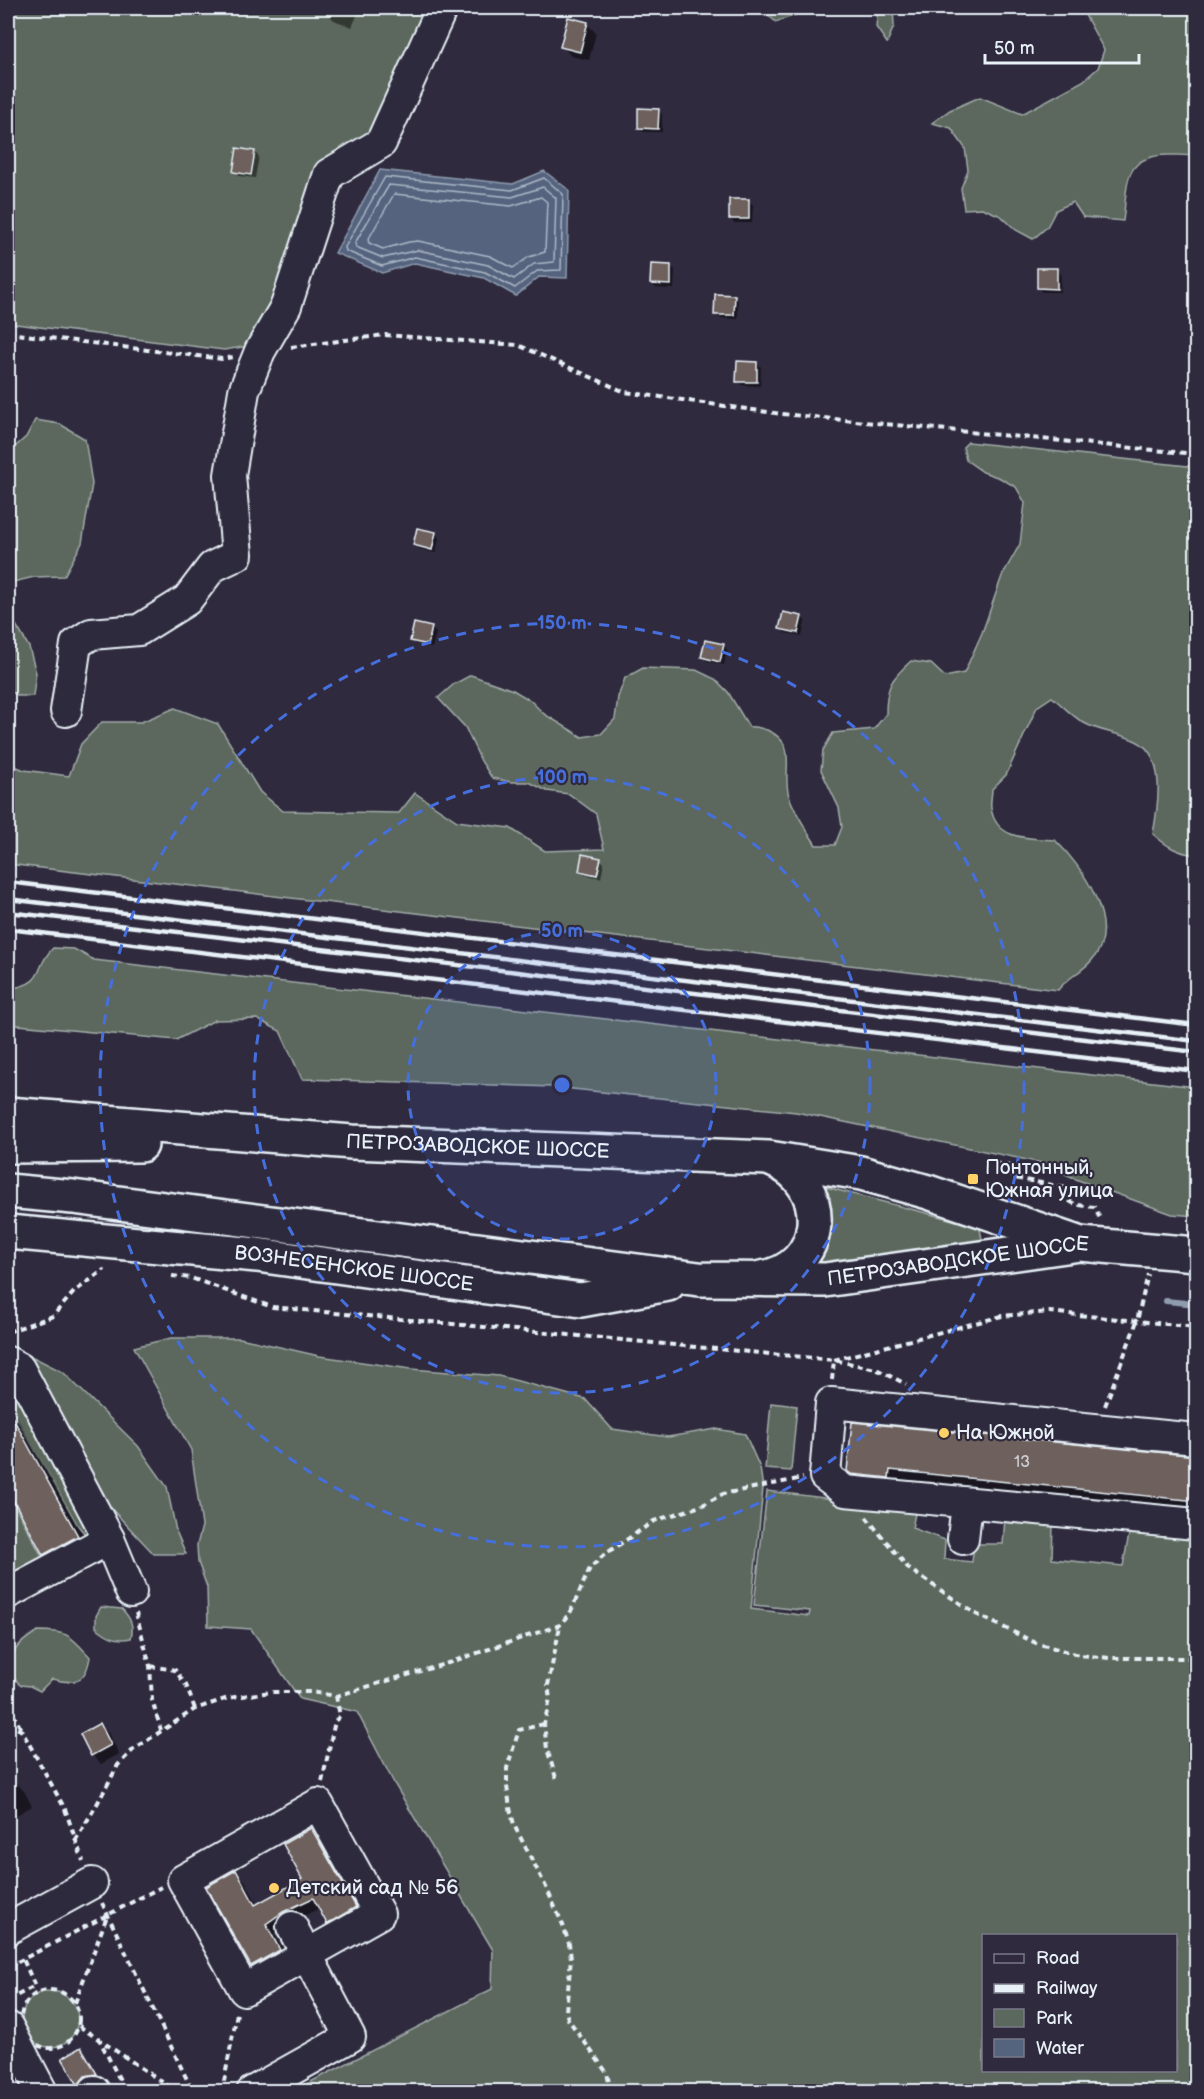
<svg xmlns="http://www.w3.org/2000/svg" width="1204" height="2099" viewBox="0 0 1204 2099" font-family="'Balsamiq Sans',sans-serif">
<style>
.green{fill:#5b685d;stroke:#a2acaa;stroke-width:1.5;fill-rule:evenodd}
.water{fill:#54637e;stroke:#8f9caf;stroke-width:1.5}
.shadow{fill:#0007}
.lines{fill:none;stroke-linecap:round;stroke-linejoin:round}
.shore{stroke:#adb8c7;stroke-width:1.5}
.stream{stroke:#8f9caf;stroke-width:6}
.building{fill:#6e615c;stroke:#e8f1f8;stroke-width:1.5}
.minor-casing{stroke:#e8f1f8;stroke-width:34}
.major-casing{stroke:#e8f1f8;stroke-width:38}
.path{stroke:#e8f1f8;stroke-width:4;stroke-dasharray:6 4.5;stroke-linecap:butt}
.minor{stroke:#2f2a3d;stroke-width:30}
.major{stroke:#2f2a3d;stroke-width:33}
.rail{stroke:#e8f1f8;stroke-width:4.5}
.ring{fill:none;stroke:#466fde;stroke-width:3;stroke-dasharray:10 8}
.poi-dot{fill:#ffd166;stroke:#2f2a3d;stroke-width:2}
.labels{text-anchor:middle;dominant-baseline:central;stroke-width:4.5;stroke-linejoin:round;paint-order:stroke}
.number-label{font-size:16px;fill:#cacdd1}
.street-label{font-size:20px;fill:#e8f1f8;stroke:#2f2a3d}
.poi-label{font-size:20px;fill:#e8f1f8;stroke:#2f2a3d;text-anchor:start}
.centre{fill:#466fde;stroke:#2f2a3d;stroke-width:3}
.ring-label{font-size:18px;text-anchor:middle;font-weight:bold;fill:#466fde;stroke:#2f2a3d;stroke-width:4.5;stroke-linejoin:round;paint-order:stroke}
</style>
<rect width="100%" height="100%" fill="#2f2a3d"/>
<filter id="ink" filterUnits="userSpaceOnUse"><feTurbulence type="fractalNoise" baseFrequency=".0167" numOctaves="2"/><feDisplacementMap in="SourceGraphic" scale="12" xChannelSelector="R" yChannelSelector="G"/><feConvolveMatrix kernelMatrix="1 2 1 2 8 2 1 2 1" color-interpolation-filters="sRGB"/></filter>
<g filter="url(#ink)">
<g class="green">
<polygon points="8,8 436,8 372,139 323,168 255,345 224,350 8,323"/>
<polygon points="759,8 815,8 776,22"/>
<polygon points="878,8 893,8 894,26 887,43 876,27"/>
<path d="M1090,8h106v149c-9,-3 -18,-2 -27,-2 -47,0 -41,30 -46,66l-40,-4 -10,-15 -17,8 -9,17 -14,12 -17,-9 -15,-14 -19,-8 -18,1 -3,-21 7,-18 -3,-22 -14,-20 -19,-5 18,-13 30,-13 42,17 61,-33 15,-13 6,-18 -19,-35z"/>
<polygon points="35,420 60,424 85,439 92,484 82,543 64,576 34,577 13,582 9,613 29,647 36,673 33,696 19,696 8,690 8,453 26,437"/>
<path d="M968,442l228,25v388c-18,-2 -30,-9 -43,-21 5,-27 14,-79 -17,-93 -16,-8 -36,-9 -52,-18 -11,-6 -22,-18 -32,-26l-15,10 -31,68 -14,14c0,6 -2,13 -1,19 5,33 39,30 64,32 26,25 69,85 37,120 -10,12 -24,17 -34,30l-1050,-126v-101l16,7 45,6 12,-32 21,-22h39l34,-14 43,16 42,68 23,19 116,2 16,-20 42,28 53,7 35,23 59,-2 -8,-35 -27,-20 -22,-3 -18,-9h-18l-19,-4 -11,-17 -16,-34 -27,-29 16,-14 17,-9 42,15 17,10 14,14 38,23 19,-3 14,-15 3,-22 7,-19 18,-10 53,2 19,9 13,13 21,35c7,-1 11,1 18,3 33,14 14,41 22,66 6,17 17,33 27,49h19l7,-18 -3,-19 -18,-38 2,-20 10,-17 41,-4 12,-15c0,-28 5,-35 25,-53l20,3 14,13 19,-4 18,-40 20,-57 18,-32 5,-41 -9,-16 -16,-9 -17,-6 -17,-12 -3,-13z"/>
<path d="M53,948l21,1 20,11 1102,127v129l-24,-2 -94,-34 -36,-17 -246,-51 -243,-25 -251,-8 -22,-48 -23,-12 -42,1 -39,20 -168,-16v-35c40,-6 24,-20 45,-41z"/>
<polygon points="818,1185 976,1226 980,1229 982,1239 979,1243 811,1267"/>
<path d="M171,1338h69l79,18 92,13 88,7 86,23 27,30 56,8 48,-8 29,5 15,34 3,20 -12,121 58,7 1,-5 -56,-6 13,-114 149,18 -4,19 33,12 -1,19 28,3 2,-18h29l2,-26 48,6 -1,35 71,7 7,-37 66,6v556h-903l199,-102 1,-39 -98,-165 -38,-73 -57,-13 -49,-70 -43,-3 -1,-39 -9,-25 -1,-17 5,-19 -11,-76 -57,-103zM984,1936h192v134h-192z"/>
<polygon points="27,1354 63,1372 138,1446 167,1487 176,1531 186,1554 154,1554 107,1504 32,1374 25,1361"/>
<polygon points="8,1382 18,1390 92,1534 89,1538 78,1526 8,1403"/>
<polygon points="771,1403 797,1406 791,1471 765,1469"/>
<polygon points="8,1493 45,1562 14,1581 8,1575"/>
<path d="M101,1607l21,2c9,10 12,16 9,29 -15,3 -23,-1 -35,-11v-11z"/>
<path d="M38,1631c30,0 32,4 52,26 -4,25 -15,28 -38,22l-12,12 -10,-5 -10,-1c-20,-23 -5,-41 18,-54z"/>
<circle cx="50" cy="2019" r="28"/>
</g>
<polygon class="water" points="380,170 513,184 544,171 569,190 567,278 539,277 516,296 484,278 415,263 382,273 335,253"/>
<g class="shadow">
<polygon points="334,8 355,8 359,11 352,27 334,20 330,16"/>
<polygon points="587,24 596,33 589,60 571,56 562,46"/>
<polygon points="658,110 662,114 662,132 644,132 639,128"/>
<polygon points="254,152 259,156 255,178 239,176 235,171"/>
<polygon points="749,201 753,205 752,223 734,223 730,219"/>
<polygon points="670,266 675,270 674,289 656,288 652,284"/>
<polygon points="1057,270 1061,274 1060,292 1042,292 1038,287"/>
<polygon points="734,296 738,301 738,319 720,318 716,314"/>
<polygon points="1194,342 1196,342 1196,363 1194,360"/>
<polygon points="756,363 761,367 760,386 742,385 738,381"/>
<polygon points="435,533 439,538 436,553 419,549 415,545"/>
<polygon points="801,617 805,621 802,636 785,633 781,629"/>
<polygon points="432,629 436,633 432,648 416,644 411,640"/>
<polygon points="723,645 727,650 724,665 707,661 703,657"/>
<polygon points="8,729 15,735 9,750 8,750"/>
<polygon points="600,859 604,863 601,878 585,875 580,871"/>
<polygon points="8,1406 15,1413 91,1550 58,1568 44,1554 8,1487"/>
<polygon points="1196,1457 1196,1534 928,1508 927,1515 891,1512 848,1470"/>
<polygon points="100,1725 109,1734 119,1754 101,1764 92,1755"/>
<polygon points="11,1778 24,1791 32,1806 8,1820 8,1779"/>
<polygon points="311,1829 320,1839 364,1917 337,1932 328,1923 320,1908 293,1921 274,1933 288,1959 261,1975 252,1966 208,1887 236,1872 245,1881 258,1905 304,1880"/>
<polygon points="81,2048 100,2078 83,2088 64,2058"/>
</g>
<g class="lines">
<g class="shore">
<polygon points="385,177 512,190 544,178 563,194 561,270 537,271 515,288 485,272 415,257 382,266 346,251 345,247"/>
<polygon points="389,185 512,197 543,187 556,198 554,262 534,264 514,279 488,265 418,250 383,258 356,247 355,243"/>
<polygon points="394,194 511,206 541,197 547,202 545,252 529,257 513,268 490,256 418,241 409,242 383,249 369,243 368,240"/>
</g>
<polyline class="stream" points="1166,1301 1196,1304"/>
</g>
<g class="building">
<polygon points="568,17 588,22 580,52 560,47"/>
<polygon points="638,108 659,109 658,129 638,128"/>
<polygon points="237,148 255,151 251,175 233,172"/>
<rect x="729" y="199" width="20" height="20"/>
<polygon points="651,264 671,265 671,285 650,284"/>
<polygon points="1037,268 1057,268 1057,289 1037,288"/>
<polygon points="715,294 735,295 734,315 714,315"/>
<polygon points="737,361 757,362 757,382 736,382"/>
<polygon points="417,528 436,532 432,550 413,545"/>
<polygon points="783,612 802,616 798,633 779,629"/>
<polygon points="414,623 432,627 428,645 410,641"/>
<polygon points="705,640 724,644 720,662 701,657"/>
<polygon points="582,854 601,858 597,875 579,871"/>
<polygon points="8,1409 78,1536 43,1555 8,1490"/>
<polygon points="852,1422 1197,1456 1197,1501 890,1470 889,1478 851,1474 847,1471"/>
<polygon points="100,1723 111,1745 91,1756 80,1734"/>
<polygon points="311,1828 356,1907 327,1924 313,1898 283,1912 266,1924 280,1950 251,1966 206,1887 236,1870 255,1905 302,1879 283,1844"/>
<polygon points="81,2047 97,2074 85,2076 78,2085 62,2058"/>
</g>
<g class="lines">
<g class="minor-casing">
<g id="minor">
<polyline points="66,711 76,644 91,634 139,630 187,600 212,567 237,555 230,475 244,391 260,351 286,306 329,174 381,143 442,8"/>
<polyline points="8,1362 19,1368 109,1539 8,1593"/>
<polyline points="1196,1439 831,1403 825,1476 845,1491 1196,1524"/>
<polyline points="109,1539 131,1592"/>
<polyline points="963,1539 967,1503"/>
<polygon points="318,1804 379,1914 244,1990 183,1880"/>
<polyline points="8,1929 92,1883"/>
<polyline points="8,2027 42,2092"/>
<polyline points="94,2091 94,2092"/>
<polyline points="252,2092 350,2037 292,1927"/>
</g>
</g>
<g class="major-casing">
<g id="major">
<path id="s1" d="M8,1114l344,28 417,16 92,15 67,19 147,50"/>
<polyline points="8,1146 141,1145"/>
<path id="s2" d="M8,1191l65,6 626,82 126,1 255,-36 116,10"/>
<path id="s3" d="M8,1232l249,23 324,45 87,-16"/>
<path d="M761,1278c65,-8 72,-94 12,-118"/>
</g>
</g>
<g class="path">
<polyline points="8,333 222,359 233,357"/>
<polyline points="291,347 385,335 518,345 625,392 782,414 1196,454"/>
<path d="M995,1163l16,3v8l3,4 49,9c2,19 16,18 31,20l7,13"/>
<polyline points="172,1276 191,1278 272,1307 834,1360 876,1369 906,1384"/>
<polyline points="8,1332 53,1316 74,1292 105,1269"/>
<polyline points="834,1360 1002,1316 1049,1312 1196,1327"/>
<polyline points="832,1380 834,1360"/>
<polyline points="1105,1406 1137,1321 1148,1274"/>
<polyline points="866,1517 909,1569 976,1614 1036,1643 1079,1655 1110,1658 1196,1658"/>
<polyline points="136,1613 150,1666 152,1700 161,1730"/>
<polyline points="150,1666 175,1670 186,1685 195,1709"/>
<polyline points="8,1704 21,1729"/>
<polyline points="8,1723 22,1731 65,1809 83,1861"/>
<polyline points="544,1724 519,1730 507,1768 507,1786 510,1808 514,1825 545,1885 563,1925 569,1944 571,1958 566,2011 568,2019 607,2073 611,2092"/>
<polyline points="556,1778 547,1749 544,1724 550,1699 548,1685 560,1626"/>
<polyline points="322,1782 335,1721 340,1716 336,1696"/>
<polyline points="75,1841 96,1806 118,1765 134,1749 195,1709 228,1698 271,1692 311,1692 336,1696 448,1663 560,1625 571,1611 590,1568 604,1555 654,1521 701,1506 723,1494 803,1478"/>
<polyline points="102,1903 193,2092"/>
<polyline points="8,1967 161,1887"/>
<circle cx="50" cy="2019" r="29"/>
<polyline points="8,2000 35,1986 23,1959"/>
<polyline points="75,2003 107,1916"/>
<polyline points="79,2026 177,2092"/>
<polyline points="98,2037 126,2092"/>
<polyline points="222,2092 237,2013"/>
</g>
<use href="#minor" class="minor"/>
<use href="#major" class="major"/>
<g class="rail">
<polyline points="8,882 1196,1025"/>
<polyline points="8,899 1196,1041"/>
<polyline points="8,912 1196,1052"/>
<polyline points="8,929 1196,1071"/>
</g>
</g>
</g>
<circle cx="562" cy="1085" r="154" fill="#466fde" fill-opacity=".12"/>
<g class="ring">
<circle cx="562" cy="1085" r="154"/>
<circle cx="562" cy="1085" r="308"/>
<circle cx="562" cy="1085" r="462"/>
</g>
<g class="poi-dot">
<rect x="967" y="1173" width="12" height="12" rx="3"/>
<circle cx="944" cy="1433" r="6"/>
<circle cx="274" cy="1888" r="6"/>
</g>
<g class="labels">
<g class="number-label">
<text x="1022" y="1462">13</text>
</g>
<g class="street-label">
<text stroke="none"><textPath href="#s1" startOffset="471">ПЕТРОЗАВОДСКОЕ ШОССЕ</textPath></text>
<text stroke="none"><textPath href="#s2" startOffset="957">ПЕТРОЗАВОДСКОЕ ШОССЕ</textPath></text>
<text stroke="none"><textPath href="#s3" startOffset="348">ВОЗНЕСЕНСКОЕ ШОССЕ</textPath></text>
</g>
<g class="poi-label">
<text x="985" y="1168">Понтонный,<tspan x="985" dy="23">Южная улица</tspan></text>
<text x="956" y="1433">На Южной</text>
<text x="286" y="1888">Детский сад № 56</text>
</g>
</g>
<circle cx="562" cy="1085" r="9" class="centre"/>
<g class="ring-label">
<text x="562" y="629">150 m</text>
<text x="562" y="783">100 m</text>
<text x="562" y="937">50 m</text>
</g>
<rect width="1204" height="2099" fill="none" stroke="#2f2a3d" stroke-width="30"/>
<rect x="15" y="15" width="1174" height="2069" fill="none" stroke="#e8f1f8" stroke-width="2" filter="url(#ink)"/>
<rect x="982" y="1934" width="195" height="138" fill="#2f2a3d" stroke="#797a88" stroke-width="1.5"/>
<rect x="994" y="1954" width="30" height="9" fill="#2f2a3d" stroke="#797a88" stroke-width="1.5"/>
<text x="1036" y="1964" font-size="18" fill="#e8f1f8">Road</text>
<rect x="994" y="1984" width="30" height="9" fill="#e8f1f8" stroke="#797a88" stroke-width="1.5"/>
<text x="1036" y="1994" font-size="18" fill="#e8f1f8">Railway</text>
<rect x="994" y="2009" width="30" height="18" fill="#5b685d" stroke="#797a88" stroke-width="1.5"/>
<text x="1036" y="2024" font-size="18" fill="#e8f1f8">Park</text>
<rect x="994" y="2039" width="30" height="18" fill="#54637e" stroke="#797a88" stroke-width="1.5"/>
<text x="1036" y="2054" font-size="18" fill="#e8f1f8">Water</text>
<path d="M985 54v9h154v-9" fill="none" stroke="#e8f1f8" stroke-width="3"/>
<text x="994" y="54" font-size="18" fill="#e8f1f8" stroke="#2f2a3d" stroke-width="4.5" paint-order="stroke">50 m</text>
</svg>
